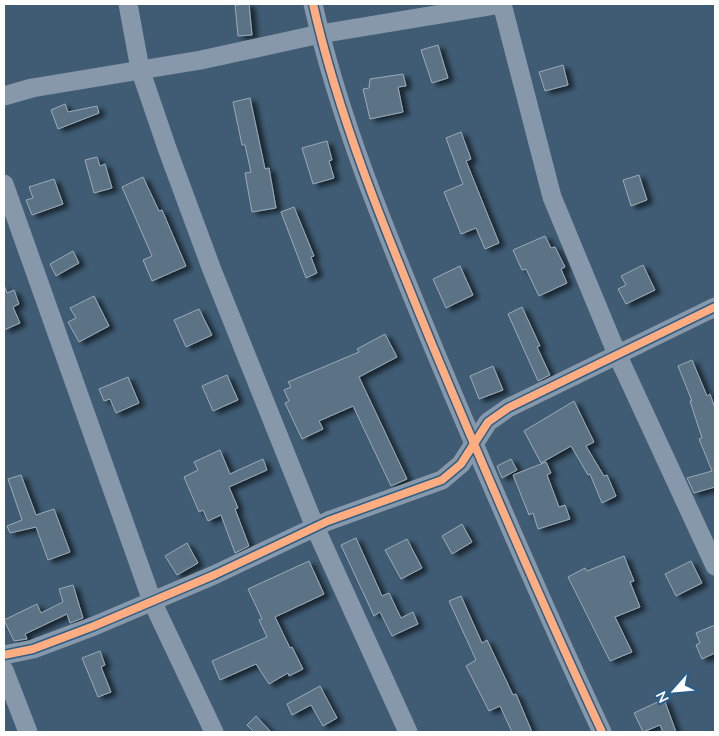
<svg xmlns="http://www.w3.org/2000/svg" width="719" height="736" viewBox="0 0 719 736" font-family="Lato,sans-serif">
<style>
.building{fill:#5c7386;stroke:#9aaab7;filter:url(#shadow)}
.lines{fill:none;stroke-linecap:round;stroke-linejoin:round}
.street{stroke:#8698a9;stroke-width:19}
.cycleway-casing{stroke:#295f8a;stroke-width:11}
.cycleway{stroke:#ffac80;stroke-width:8}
</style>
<defs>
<filter id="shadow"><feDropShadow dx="5.5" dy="3" stdDeviation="2.5" flood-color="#0009"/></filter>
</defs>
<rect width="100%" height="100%" fill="#3f5c74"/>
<g class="building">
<polygon points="249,4 252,35 238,36 235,5"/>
<polygon points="438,45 448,78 432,83 421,50"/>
<polygon points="563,65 568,85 545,91 539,72"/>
<polygon points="403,74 406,86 398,87 403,112 370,119 363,89 369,88 370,79"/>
<polygon points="250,98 265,169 269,168 276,208 252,212 245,173 251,172 245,145 242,145 233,102"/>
<polygon points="65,104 68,112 97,106 99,113 58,129 51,110"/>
<polygon points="461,132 471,159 466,161 499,243 485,249 476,228 461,234 444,192 463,184 446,138"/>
<polygon points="327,141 332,160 329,161 334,178 313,184 302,148"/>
<polygon points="97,157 100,166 105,164 112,188 94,193 85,160"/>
<polygon points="639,175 647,200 631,206 623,180"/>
<polygon points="143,177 159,211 162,210 186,266 152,281 143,260 152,256 122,187"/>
<polygon points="54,179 63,204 32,215 26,200 33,198 29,187"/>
<polygon points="294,207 314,256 311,257 317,273 306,278 281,212"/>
<polygon points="545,236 551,248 555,247 565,267 561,269 567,283 539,296 526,269 522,270 513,250"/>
<polygon points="73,251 79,263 56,276 50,264"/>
<polygon points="643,265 655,290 626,304 618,289 626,285 621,276"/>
<polygon points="460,266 473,295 446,308 433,279"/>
<polygon points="4,285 7,293 14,290 19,304 13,307 20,323 4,330"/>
<polygon points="94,296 109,326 79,342 68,322 76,318 70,308"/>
<polygon points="522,307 540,346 537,347 550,375 538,381 508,314"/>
<polygon points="199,309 212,335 186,347 174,320"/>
<polygon points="385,334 397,357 359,377 407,479 391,486 353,406 319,421 323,429 302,439 285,403 289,401 284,390 291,387 288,382 359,352 357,349"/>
<polygon points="692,360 707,396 710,394 715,408 715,487 694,493 687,478 712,471 699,439 702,438 690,401 692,401 678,366"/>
<polygon points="493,366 503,390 479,399 470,376"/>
<polygon points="227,375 238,400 213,411 202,386"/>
<polygon points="128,377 139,403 116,413 110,399 104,401 99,389"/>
<polygon points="574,401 594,442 586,446 604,476 607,475 616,496 602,503 590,474 588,475 571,446 541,463 524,431"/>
<polygon points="220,450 230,474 263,459 267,470 229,487 238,508 235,509 249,546 235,553 221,515 208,521 203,510 199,512 184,477 198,470 194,462"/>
<polygon points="511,459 517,470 502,478 497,466"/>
<polygon points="546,462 551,473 547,475 559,507 565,505 570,519 538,529 533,513 529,515 513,475"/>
<polygon points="21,475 36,515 54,509 70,552 48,560 36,527 10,533 7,526 22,520 8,479"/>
<polygon points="462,524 472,542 452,554 442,536"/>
<polygon points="356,538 382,596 389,593 401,618 413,612 418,624 392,636 380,612 374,616 341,545"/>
<polygon points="407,539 422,568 401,579 385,550"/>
<polygon points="187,543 198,563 177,575 165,556"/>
<polygon points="624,556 634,581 630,582 640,607 615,617 632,652 610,661 568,577 585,568 587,571"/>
<polygon points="309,561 324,594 275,617 290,648 292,647 303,669 289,676 288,673 269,684 256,664 220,680 212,661 267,637 259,620 262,619 248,589"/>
<polygon points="691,561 702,583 676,596 665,574"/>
<polygon points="73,585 83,618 70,623 67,614 25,634 27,639 14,641 4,620 37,604 41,613 63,602 59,589"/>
<polygon points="461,596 482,643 487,640 513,695 516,694 532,732 512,732 500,706 489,711 466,666 476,660 449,601"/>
<polygon points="715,625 715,653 702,659 696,645 700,643 696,633"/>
<polygon points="100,651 105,665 101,667 111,692 98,697 82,658"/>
<polygon points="320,686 337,718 323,726 311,705 292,715 287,704"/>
<polygon points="664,699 676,732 663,732 660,725 643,732 634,713"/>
<polygon points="256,716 271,732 254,732 247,725"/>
</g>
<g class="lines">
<g class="street">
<polyline points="128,4 140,69 168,151 212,270 315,527 408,732"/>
<path d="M313,4c27,119 75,233 121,345 54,129 109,257 168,383"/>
<polyline points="502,4 552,197 617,354 715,566"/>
<polyline points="4,96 32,88 201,60 320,34 502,4"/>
<polyline points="4,184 152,601 214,732"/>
<polyline points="4,655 33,649 94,626 214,575 328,521 442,480 461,464 488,422 508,408 715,307"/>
<polyline points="4,670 28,732"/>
</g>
<g class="cycleway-casing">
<g id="cycleway">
<path d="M313,4c27,119 75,233 121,345 54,129 109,257 168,383"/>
<polyline points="4,655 33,649 94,626 214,575 328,521 442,480 461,464 488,422 508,408 715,307"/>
</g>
</g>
<use href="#cycleway" class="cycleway"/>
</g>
<rect width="719" height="736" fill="none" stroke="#ffffff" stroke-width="10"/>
<g transform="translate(674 691) rotate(243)" stroke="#295f8a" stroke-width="4" paint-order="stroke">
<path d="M0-4L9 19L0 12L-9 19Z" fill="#ffffff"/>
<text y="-8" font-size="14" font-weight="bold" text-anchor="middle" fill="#ffffff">N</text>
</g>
</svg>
